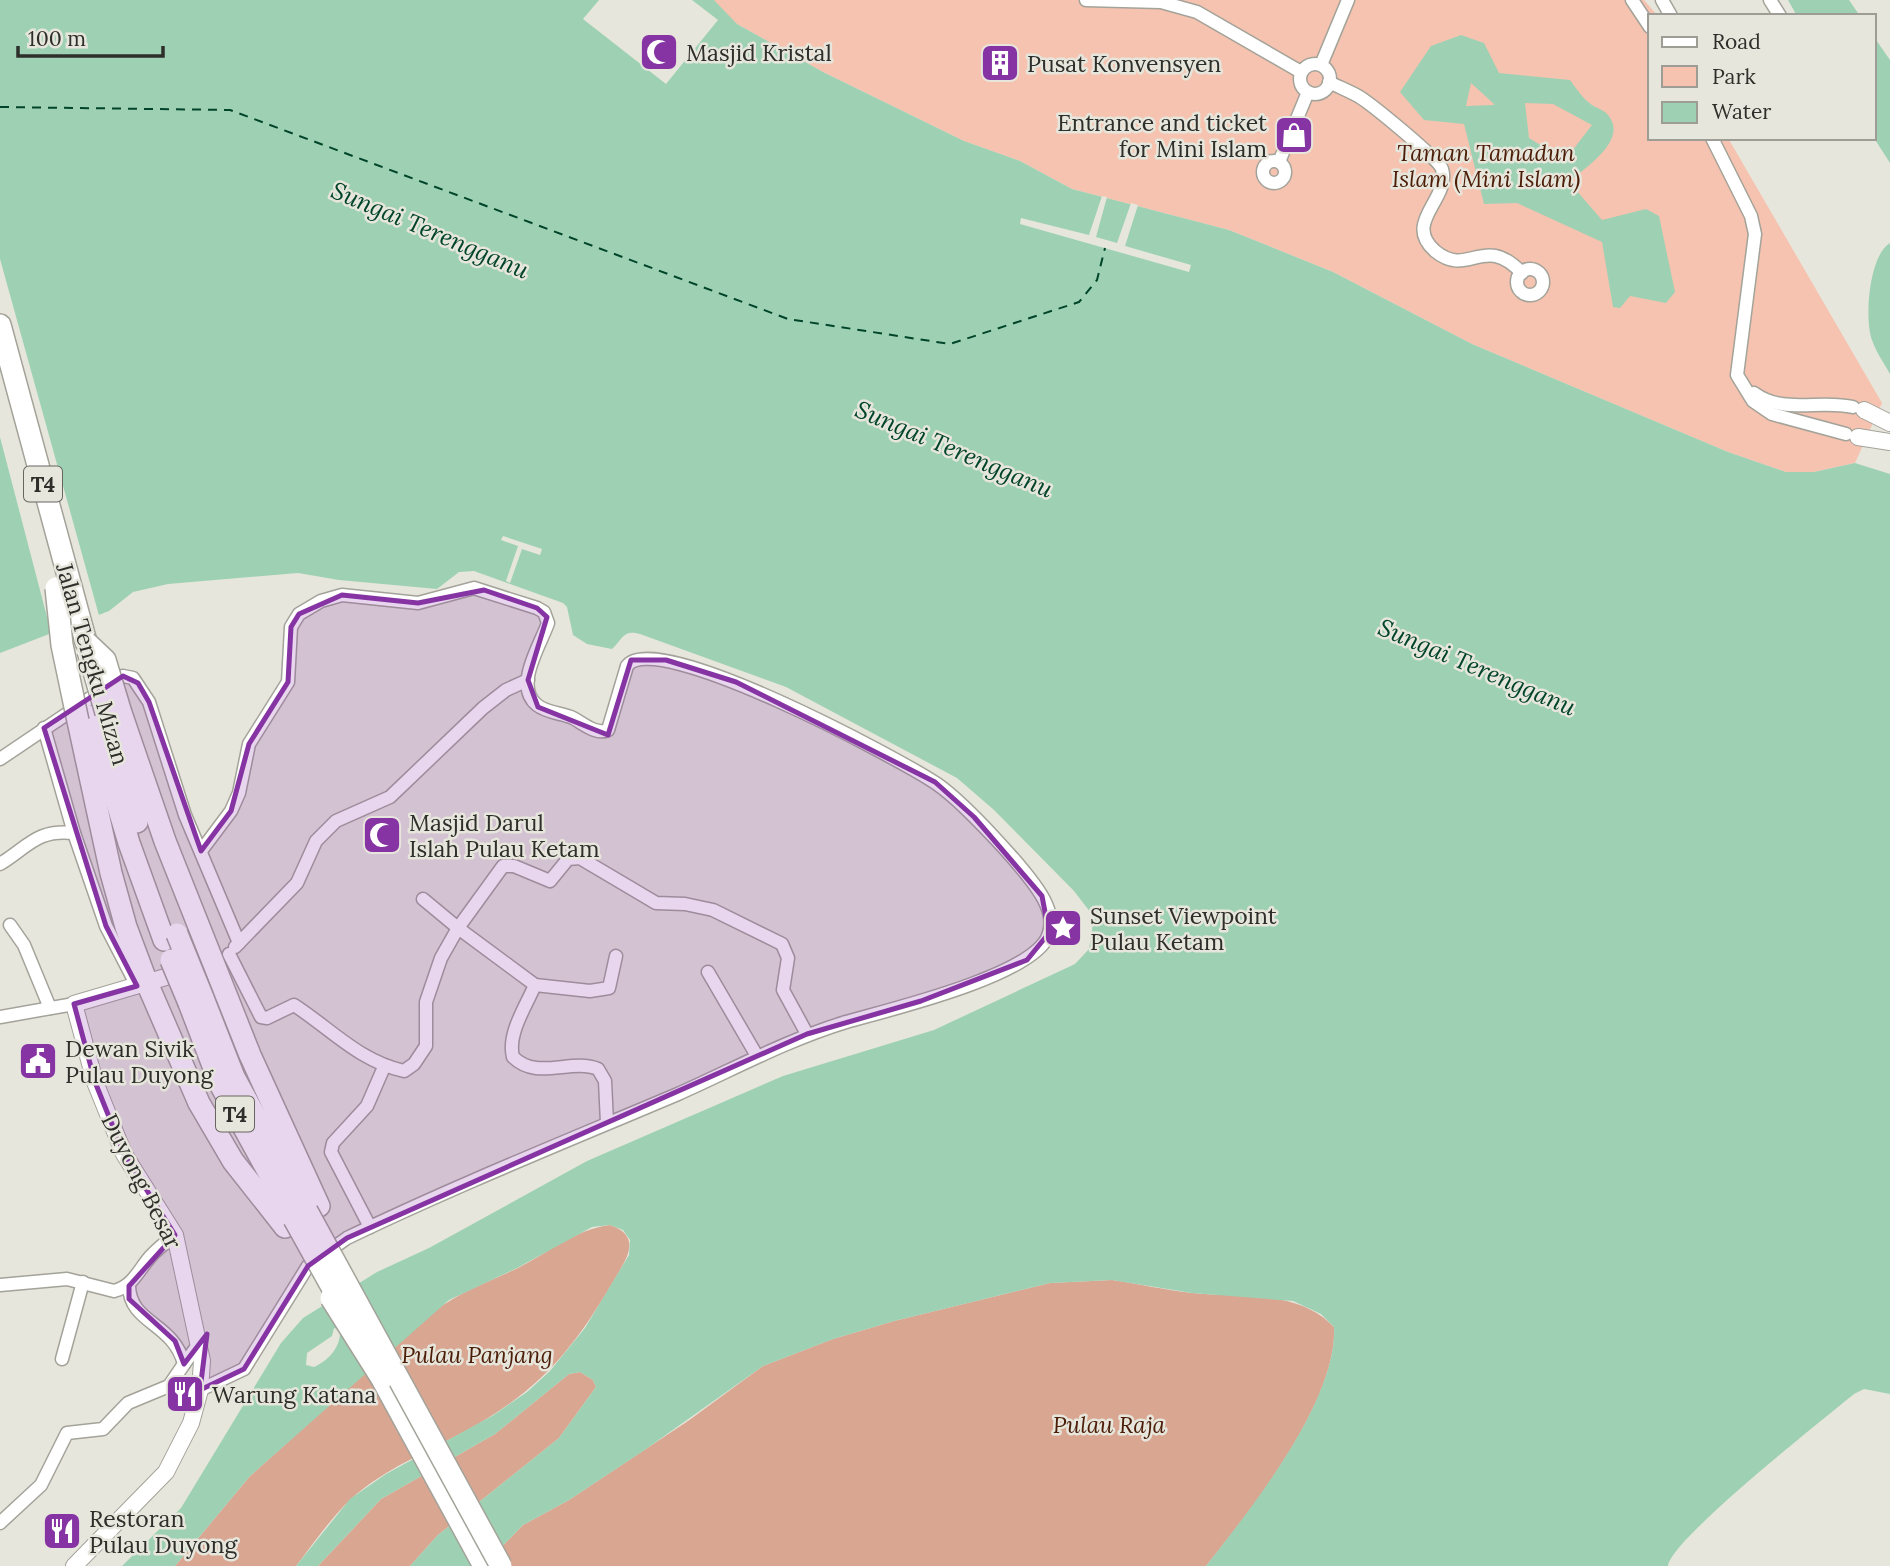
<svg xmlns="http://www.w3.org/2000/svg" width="1890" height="1566" viewBox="0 0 1890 1566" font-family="Lora,serif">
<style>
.green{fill:#f5c3af}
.forest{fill:#d9a691}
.water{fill:#9ed1b4;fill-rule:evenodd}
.pier{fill:#e7e6dc}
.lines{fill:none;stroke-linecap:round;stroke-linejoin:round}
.ferry{stroke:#00442a;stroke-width:2;stroke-dasharray:9 7;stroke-linecap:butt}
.street-casing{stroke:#a4a39a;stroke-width:15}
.secondary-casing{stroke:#a4a39a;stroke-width:18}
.highway-casing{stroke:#a4a39a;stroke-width:24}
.street{stroke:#fff;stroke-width:12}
.secondary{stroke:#fff;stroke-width:16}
.highway{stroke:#fff;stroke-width:21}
.highway-bridge-casing{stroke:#a4a39a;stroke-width:24;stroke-linecap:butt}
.highway-bridge{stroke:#fff;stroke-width:21}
.marked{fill:#8634a3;fill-opacity:0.2;stroke:#8634a3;stroke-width:5;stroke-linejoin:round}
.labels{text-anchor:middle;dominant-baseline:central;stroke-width:5;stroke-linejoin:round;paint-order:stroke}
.shield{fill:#e7e6dc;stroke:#66655f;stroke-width:2}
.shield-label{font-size:21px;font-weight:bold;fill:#2e2e2a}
.poi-label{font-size:23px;fill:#2e2e2a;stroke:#e7e6dc;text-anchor:start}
.park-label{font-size:23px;font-style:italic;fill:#4c1d07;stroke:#e7e6dc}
.street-label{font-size:23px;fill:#2e2e2a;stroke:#e7e6dc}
.water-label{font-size:24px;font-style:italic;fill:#00442a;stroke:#e7e6dc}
</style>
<rect width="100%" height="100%" fill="#e7e6dc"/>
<polygon class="green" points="584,0 1644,0 1658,16 1650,16 1650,138 1728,138 1882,403 1855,463 1814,472 1786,472 1728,452 1472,344 1333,272 1229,230 1072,189 1020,161 964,141 823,72 737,24"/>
<g class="forest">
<path d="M610,1225c26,9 22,25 10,45 -43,74 -75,117 -151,159 -39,22 -86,40 -119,71 -20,19 -37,44 -54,66h-121l75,-90 182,-163c27,-21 56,-31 86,-45 30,-15 58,-39 92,-43z"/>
<path d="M1112,1280c27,4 53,10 80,13 48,5 106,-4 142,34 4,73 -83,183 -128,239h-723l40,-41 46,-25 119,-79 75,-55 70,-27 61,-18 156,-38z"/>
<polygon points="580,1372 593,1380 596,1387 559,1438 438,1535 410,1566 318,1566 381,1499 495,1434 569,1374"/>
</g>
<g class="water">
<path d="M0,0h714l23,24 86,48 141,69 56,20 52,28 157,41 104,42 139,72 256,108 58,20h28l41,-9 35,11v920l-26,-5 -10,5c-29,24 -184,146 -186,172h-462c44,-56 132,-166 128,-239l-13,-13 -28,-13 -101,-8 -80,-13 -62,3 -156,38 -61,18 -70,27 -117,83 -77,51 -46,25 -40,41h-73l28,-31 121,-97 37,-51 -3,-7 -13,-8 -11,2 -74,60 -114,65 -63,67h-22l54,-67 36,-25 106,-58 35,-24 23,-21 35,-43 44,-73 1,-15 -7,-10 -13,-5 -18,2 -75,41 -68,32 -199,176 -75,90h-53l59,-58 100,-165 22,-25 74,-46 52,-24 158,-87 196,-85 151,-46 141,-66 14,-15 5,-32 -20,-26 -80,-81 -37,-32 -171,-91 -146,-53c-17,-5 -17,5 -28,15l-25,-5 -14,-9 -6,-28 -4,-4 -89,-32 -15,1 -22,17 -98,-9 -41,-7 -130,11 -35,8 -24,19 -109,42zM334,1328l6,2c1,17 -11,30 -26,37l-8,-2 1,-12 25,-17z"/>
<polygon points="1788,0 1849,0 1860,16 1797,16"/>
<path d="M1461,35l23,8 15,30 71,7c6,8 13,19 22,25 4,3 10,4 14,8 26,26 -22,55 -37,69l33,38 44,-11 13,7 16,76 -9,11 -36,-7 -10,12 -7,-1 -11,-65 -85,-39 -33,1 -20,-80 -40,-4 -24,-28 31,-46zM1471,83l23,21v1l-28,1zM1525,103l28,1 39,21 -27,35 -36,-22z"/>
<polygon points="1874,37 1890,60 1890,163 1874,138"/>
<path d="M1890,243v131c-6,-11 -14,-22 -18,-34 -8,-21 -3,-85 18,-97z"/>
</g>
<g class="pier">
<polygon points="599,0 692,0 718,20 666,84 583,19"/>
<polygon points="1102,196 1107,197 1096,237 1117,243 1131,203 1138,205 1125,246 1191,265 1189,272 1020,224 1021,218 1089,235"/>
<polygon points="0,259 100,619 52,636 0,437"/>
<polygon points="503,536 542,549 540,555 522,549 510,583 506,581 518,546 501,540"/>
</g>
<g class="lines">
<polyline class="ferry" points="0,107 230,110 788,319 950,344 1079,302 1097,280 1105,248"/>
<g class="street-casing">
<g id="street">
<polyline points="1086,0 1161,2 1197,12 1301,72"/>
<polyline points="1632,0 1650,27"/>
<polyline points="1662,0 1671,16"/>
<polyline points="1770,0 1780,16"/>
<circle cx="1315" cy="79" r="15"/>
<polyline points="1321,65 1348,0"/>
<path d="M1329,82c10,5 20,9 29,14 12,7 81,63 84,73 9,30 -40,53 -7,82 34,28 48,-19 87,22"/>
<polyline points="1712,138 1751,216 1755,234 1737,375 1753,401 1772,414 1846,434"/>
<circle cx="1274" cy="172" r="11"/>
<polyline points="1279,162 1308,92"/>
<circle cx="1530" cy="282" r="13"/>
<path d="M1754,393c30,22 65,6 99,14"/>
<polyline points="44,728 74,833 106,926 137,986"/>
<polyline points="0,759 123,676 133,678 149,702 185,815 239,943"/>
<path d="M0,864c29,-18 37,-35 74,-31"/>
<polyline points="423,899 458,928 503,866 514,866 550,881 568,859 580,858 656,903 685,904 713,910 782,944 788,958 783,990 807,1034"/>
<polyline points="10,925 24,945 50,1008"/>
<polyline points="235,947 297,883 316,841 336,821 390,797 483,708 506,690 528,680"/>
<path d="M229,954l32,63 6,1 27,-13c37,24 65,56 110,66l10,-7 12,-18v-44l15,-44 17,-30 77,57"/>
<polyline points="708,972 757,1056"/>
<polyline points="0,1017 74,1004"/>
<path d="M607,1123l-2,-42 -7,-12c-27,-11 -61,12 -85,-12 -6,-23 13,-51 22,-72l55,6 19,-3 7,-32"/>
<polyline points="370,1227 331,1152 333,1143 367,1106 384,1067"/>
<path d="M0,1285l67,-6 47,12c19,-5 24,-20 36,-34 7,-8 16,-15 25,-22"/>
<path d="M129,1286c1,38 44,36 55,78l14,-19"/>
<polyline points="62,1359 83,1282"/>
<path d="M200,1390l44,-21 64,-103 39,-28c108,-52 220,-97 331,-144 56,-25 109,-54 168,-72 42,-12 186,-46 202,-86 4,-10 3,-21 -2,-32 -12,-28 -83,-102 -109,-120 -37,-25 -283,-157 -310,-118l-19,64c-12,5 -24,-6 -35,-12 -11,-5 -26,-5 -36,-13 -24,-19 4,-61 11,-82l-4,-11 -7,-4 -63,-20 -56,15 -76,-8 -21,6 -22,13 -8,13 -3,55 -39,62 -10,49 -8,18 -30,40"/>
<polyline points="0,1523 41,1485 67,1433 103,1429 128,1403 169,1386 184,1364"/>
</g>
</g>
<g class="secondary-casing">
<g id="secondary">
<polyline points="1864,410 1890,423"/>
<polyline points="1858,437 1890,442"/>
<polyline points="74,1566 166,1472 191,1423 200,1390 202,1361 175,1235 124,1154 95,1082 74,1004 186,971"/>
</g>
</g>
<g class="highway-casing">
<g id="highway">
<polyline points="0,325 86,642"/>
<polyline points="106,713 137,822"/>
<polyline points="121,713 165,841 250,1055 319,1206"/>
<polyline points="91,716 129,843 164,940"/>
<polyline points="78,721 111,873 126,927 147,983 199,1103 233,1161 285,1227"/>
<polyline points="203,998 234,1077 303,1204"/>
<polyline points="189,1003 220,1084 294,1219"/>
<polyline points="382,1379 484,1566"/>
</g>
</g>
<use href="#street" class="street"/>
<use href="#secondary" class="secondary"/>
<use href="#highway" class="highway"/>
<g class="highway-bridge-casing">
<g id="highway-bridge">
<polyline points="56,588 62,645 78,721"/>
<polyline points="86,642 105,660 121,713"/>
<polyline points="88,651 106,713"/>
<polyline points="177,934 203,998"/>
<polyline points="171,960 189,1003"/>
<polyline points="307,1211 501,1566"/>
<polyline points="294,1219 343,1307"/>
<polyline points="331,1298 382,1379"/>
</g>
</g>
<use href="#highway-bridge" class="highway-bridge"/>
</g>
<path class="marked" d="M484,590l53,18 10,9 -19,63 10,27 70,28 23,-75h35l70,22 199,100 39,35 68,79 7,37 -22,27 -106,41 -114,33 -460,204 -39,28 -64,103 -44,21 7,-56 -23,30 -9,-23 -46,-42v-13l46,-51 -51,-81 -29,-72 -21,-78 63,-18 -31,-60 -62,-198 79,-52 15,7 11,19 52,149 30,-40 18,-67 39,-62 3,-55 8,-13 43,-19 76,8z"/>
<defs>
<g id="mosque-square" transform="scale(2.0125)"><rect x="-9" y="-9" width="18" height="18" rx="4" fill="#8634a3" stroke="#e7e6dc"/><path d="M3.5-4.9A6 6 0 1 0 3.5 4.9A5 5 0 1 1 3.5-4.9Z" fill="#fff"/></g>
<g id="building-square" transform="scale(2.0125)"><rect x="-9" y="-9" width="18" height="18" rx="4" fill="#8634a3" stroke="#e7e6dc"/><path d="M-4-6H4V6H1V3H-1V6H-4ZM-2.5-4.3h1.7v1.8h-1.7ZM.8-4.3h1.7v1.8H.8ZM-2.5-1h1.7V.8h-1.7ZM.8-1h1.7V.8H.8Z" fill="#fff"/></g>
<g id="shop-square" transform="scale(2.0125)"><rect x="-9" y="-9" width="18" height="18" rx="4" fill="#8634a3" stroke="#e7e6dc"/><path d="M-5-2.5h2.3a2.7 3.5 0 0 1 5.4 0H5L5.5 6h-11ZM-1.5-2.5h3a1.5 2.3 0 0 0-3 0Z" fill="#fff"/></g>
<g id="sight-square" transform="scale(2.0125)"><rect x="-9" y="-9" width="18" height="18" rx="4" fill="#8634a3" stroke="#e7e6dc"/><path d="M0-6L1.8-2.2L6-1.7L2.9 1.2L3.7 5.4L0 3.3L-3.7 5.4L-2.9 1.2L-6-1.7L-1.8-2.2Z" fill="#fff"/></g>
<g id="civic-square" transform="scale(2.0125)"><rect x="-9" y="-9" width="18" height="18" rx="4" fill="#8634a3" stroke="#e7e6dc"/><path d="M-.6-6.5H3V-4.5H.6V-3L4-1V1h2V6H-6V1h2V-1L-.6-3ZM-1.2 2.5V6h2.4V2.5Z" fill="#fff"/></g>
<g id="restaurant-square" transform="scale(2.0125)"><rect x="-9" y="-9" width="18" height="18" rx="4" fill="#8634a3" stroke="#e7e6dc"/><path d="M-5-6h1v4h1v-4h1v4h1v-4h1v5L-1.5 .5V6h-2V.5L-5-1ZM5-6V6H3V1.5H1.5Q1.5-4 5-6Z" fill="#fff"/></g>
</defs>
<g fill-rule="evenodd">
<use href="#mosque-square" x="659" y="52"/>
<use href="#building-square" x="1000" y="63"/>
<use href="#shop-square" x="1294" y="135"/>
<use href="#mosque-square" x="382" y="835"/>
<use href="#sight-square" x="1063" y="928"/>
<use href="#civic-square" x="38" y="1061"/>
<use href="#restaurant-square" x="185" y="1394"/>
<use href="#restaurant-square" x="62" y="1531"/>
</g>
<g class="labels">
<g class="shield">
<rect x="24" y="466.5" width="38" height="35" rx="5"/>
<rect x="216" y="1096.5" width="38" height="35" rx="5"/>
</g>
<g class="shield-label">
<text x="43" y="484">T4</text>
<text x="235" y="1114">T4</text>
</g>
<g class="poi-label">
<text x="686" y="52">Masjid Kristal</text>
<text x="1027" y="63">Pusat Konvensyen</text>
<text x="1267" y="122" text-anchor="end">Entrance and ticket<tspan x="1267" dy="26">for Mini Islam</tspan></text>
<text x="409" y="822">Masjid Darul<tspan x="409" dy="26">Islah Pulau Ketam</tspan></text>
<text x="1090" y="915">Sunset Viewpoint<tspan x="1090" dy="26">Pulau Ketam</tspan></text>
<text x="65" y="1048">Dewan Sivik<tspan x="65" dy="26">Pulau Duyong</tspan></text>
<text x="212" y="1394">Warung Katana</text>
<text x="89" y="1518">Restoran<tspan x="89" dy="26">Pulau Duyong</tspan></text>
</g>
<g class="park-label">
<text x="1486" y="152">Taman Tamadun<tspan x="1486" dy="26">Islam (Mini Islam)</tspan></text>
<text x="477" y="1354">Pulau Panjang</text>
<text x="1109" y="1424">Pulau Raja</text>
</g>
<g class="street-label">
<text transform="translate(93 664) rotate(74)">Jalan Tengku Mizan</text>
<text transform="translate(142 1181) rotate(63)">Duyong Besar</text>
</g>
<g class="water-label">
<text transform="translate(430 230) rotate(23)">Sungai Terengganu</text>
<text transform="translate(954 449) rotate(23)">Sungai Terengganu</text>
<text transform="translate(1477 667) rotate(23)">Sungai Terengganu</text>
</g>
</g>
<rect x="1648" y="14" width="228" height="126" fill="#e7e6dc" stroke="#9d9c95" stroke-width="2"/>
<rect x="1662" y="37" width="35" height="10" fill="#ffffff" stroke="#9d9c95" stroke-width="2"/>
<text x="1712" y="49" font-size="21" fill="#2e2e2a">Road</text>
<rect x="1662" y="66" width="35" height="21" fill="#f5c3af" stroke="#9d9c95" stroke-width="2"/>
<text x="1712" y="84" font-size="21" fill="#2e2e2a">Park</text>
<rect x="1662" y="102" width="35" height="21" fill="#9ed1b4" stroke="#9d9c95" stroke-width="2"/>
<text x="1712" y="119" font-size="21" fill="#2e2e2a">Water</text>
<path d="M18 46v10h145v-10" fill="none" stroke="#2e2e2a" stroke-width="3.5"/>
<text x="28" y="46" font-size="21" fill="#2e2e2a" stroke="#e7e6dc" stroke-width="5" paint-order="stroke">100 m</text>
</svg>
